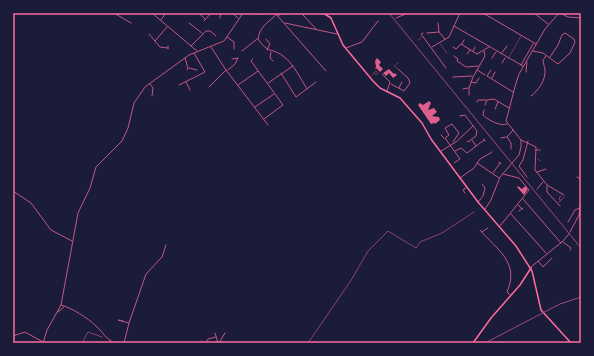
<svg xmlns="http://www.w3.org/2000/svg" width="594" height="356" viewBox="0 0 594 356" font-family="'DM Sans',sans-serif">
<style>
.building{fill:#dd5f8e}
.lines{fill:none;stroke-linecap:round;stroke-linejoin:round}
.path{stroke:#ff6b9d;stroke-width:0.5}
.service{stroke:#c65784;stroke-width:0.5}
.minor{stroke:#c65784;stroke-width:1}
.tertiary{stroke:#c65784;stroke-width:1}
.secondary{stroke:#ff6b9d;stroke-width:1.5}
.rail{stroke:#a44b75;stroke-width:1}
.neatline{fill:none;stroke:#ff6b9d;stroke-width:1.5}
</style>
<rect width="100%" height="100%" fill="#1b1b3a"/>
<g class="building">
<polygon points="377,58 381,62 379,65 383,69 380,72 376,68 374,70 376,67 375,61"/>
<polygon points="389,69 394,74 395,73 397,75 393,78 389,73 386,76 383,73"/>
<polygon points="429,101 431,103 428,110 434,108 437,112 432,116 439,117 440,120 435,124 435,123 431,124 418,105 420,103 423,105"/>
<polygon points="518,186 522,189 525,186 528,189 524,195 517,187"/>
</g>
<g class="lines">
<g class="path">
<polyline points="538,159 540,161"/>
<polyline points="560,200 559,198 561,196"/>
<polyline points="559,202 564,197"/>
<polyline points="82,343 88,332 102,337"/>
<polyline points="308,343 350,282 368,251 388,231 416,248 420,242 442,233 474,212"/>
</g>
<g class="service">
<polyline points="418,40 422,37"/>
<polyline points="440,44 447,53"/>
<polyline points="508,59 521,36"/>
<polyline points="397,68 394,66 398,63"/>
<polyline points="371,76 376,71 378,73 376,75 374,73"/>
</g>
<g class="minor">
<polyline points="114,13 131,23"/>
<polyline points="152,13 197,51"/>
<polyline points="199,13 205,19"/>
<polyline points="232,13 238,18"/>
<polyline points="275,13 326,71"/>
<polyline points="483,13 536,44"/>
<polyline points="534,13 548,24"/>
<polyline points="560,13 568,17 581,18"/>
<polyline points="256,15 258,13"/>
<polyline points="303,15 316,29"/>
<polyline points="278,16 282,13"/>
<polyline points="220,18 221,13"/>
<polyline points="396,18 408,13"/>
<polyline points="161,20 166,13"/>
<polyline points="204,21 211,13"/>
<polyline points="189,23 202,33"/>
<polyline points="285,23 337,34"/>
<polyline points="438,23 439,32 445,39"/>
<polyline points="454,26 523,66"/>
<polyline points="423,33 421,34 446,68"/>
<polyline points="427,33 439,32"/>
<polyline points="149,34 160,47 168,48"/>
<polyline points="227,37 234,42 234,49"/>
<path d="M258,39c11,16 13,8 25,17 11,8 17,22 24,33"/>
<path d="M258,39c1,-11 10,-17 18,-24"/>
<polyline points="266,39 270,44 267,50"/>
<polyline points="155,41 167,27"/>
<polyline points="462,44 464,40"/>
<polyline points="168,46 168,49"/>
<polyline points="191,46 206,31 210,31 216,36"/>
<polyline points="211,47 226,70 268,125"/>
<polyline points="432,47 449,37 460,13"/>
<polyline points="453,47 456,49 461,44 477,54 489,47"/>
<polyline points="346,48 362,42 378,21"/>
<polyline points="242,51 257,39"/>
<polyline points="473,51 475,47"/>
<polyline points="533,51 543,53 558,64 570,53 575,42 574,39 565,33 562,35 558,45 550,57"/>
<polyline points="271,52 270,58 273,61"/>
<polyline points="467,54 470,50"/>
<polyline points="501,54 507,46"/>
<polyline points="454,56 458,59 457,61 466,67 478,66"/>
<polyline points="185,58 188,68 187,70"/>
<polyline points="492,58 496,52"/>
<polyline points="253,59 251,61 283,105 264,119"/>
<polyline points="502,63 505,58"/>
<polyline points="521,65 533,44"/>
<polyline points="189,68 197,70"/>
<polyline points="228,70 235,64 238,58 232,59"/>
<polyline points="477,70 485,75"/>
<polyline points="491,70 487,76 513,92"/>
<polyline points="526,72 527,62"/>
<polyline points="281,73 296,97 316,82"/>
<polyline points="382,74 390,82 387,91"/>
<polyline points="453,77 472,76"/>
<polyline points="492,78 495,72"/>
<polyline points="186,82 190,90"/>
<polyline points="471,82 476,83 479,78"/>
<polyline points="268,83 293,66"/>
<polyline points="150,84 153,88 152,96"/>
<polyline points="391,84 404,91 410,83 408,78 398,69"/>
<polyline points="179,85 205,72 194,53"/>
<polyline points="238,85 258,71"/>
<polyline points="209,87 226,70"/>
<polyline points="399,88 402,82"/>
<polyline points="463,89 468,88"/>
<polyline points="469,95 469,88 473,77 485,56 484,51"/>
<path d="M531,96c7,-5 15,-16 14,-26 0,-3 -2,-6 -2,-10l3,-4"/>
<polyline points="477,102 478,100 486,100"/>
<polyline points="485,105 487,100 494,99 509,108"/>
<polyline points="255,107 274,94"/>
<polyline points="495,109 498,102"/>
<path d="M484,110l-1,5c5,5 18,12 24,9"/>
<polyline points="460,116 465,115 477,131 476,136 468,142 467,141"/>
<polyline points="441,135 444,138"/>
<polyline points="501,138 506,137"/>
<polyline points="484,139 485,141"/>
<polyline points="472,140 476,146"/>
<polyline points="521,140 536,147 535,170 547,185 564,195"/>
<polyline points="453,142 459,133 452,124 445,128 449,135 445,138 460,159 454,163"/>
<polyline points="511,149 511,143 507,137 513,130"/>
<polyline points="536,150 540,150"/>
<polyline points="441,151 456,142 473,126"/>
<polyline points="455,151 461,148 467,153 484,140"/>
<polyline points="499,162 501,164"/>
<polyline points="477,163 499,178"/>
<polyline points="537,172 546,169"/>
<polyline points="493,173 500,163"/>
<polyline points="527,177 519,166 523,160 528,141"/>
<polyline points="577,177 581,179"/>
<polyline points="460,178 474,168 480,159 492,152"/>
<polyline points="547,186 547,192 560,206"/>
<polyline points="537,189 543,182"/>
<polyline points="13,191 31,203 51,230 72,241"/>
<polyline points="465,193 463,190 466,188"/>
<polyline points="523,199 561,243"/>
<polyline points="478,202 483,196 485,188 482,184"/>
<polyline points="518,205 522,209"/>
<polyline points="519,211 523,208"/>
<polyline points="511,214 546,253"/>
<polyline points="568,222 575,210 580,208"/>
<polyline points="500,226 529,190 519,178 503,174"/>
<path d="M480,230c17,20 40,32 27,62l3,3"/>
<polyline points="482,232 488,228"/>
<polyline points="563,242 571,248 570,250"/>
<polyline points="538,261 543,267 552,258"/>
<path d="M61,305c11,3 27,13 35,21 7,6 9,13 19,17"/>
<polyline points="58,312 64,307"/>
<polyline points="123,321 118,320 129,323"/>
<polyline points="215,333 218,343"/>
<polyline points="13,336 25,332 43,342"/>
<polyline points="124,343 129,323 146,274 162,257 166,245"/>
<polyline points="200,343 201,341"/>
<polyline points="205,343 208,339 216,337"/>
<polyline points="219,343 225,333"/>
</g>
<g class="tertiary">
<polyline points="485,209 491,200 500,177 519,155 521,147 521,140 506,121 516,83 519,74 545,29 559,13"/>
<polyline points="570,232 579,215 581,197"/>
<polyline points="531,267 563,241 569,234"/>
<polyline points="43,343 47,330 61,305 78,213 90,188 96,167 122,141 128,128 134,103 145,87 189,55 224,41 243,13"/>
</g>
<g class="secondary">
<polyline points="323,13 331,18 343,45 373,81 380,88 400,98 422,123 431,139 478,202 516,246 532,271 541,310 571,343"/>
<polyline points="473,343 491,318 520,285 531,268"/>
</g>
<g class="rail">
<polyline points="389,13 581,248"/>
<polyline points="485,343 560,304 581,297"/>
</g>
</g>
<rect width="594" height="356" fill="none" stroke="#1b1b3a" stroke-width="28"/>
<rect x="14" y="14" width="566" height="328" class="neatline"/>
</svg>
